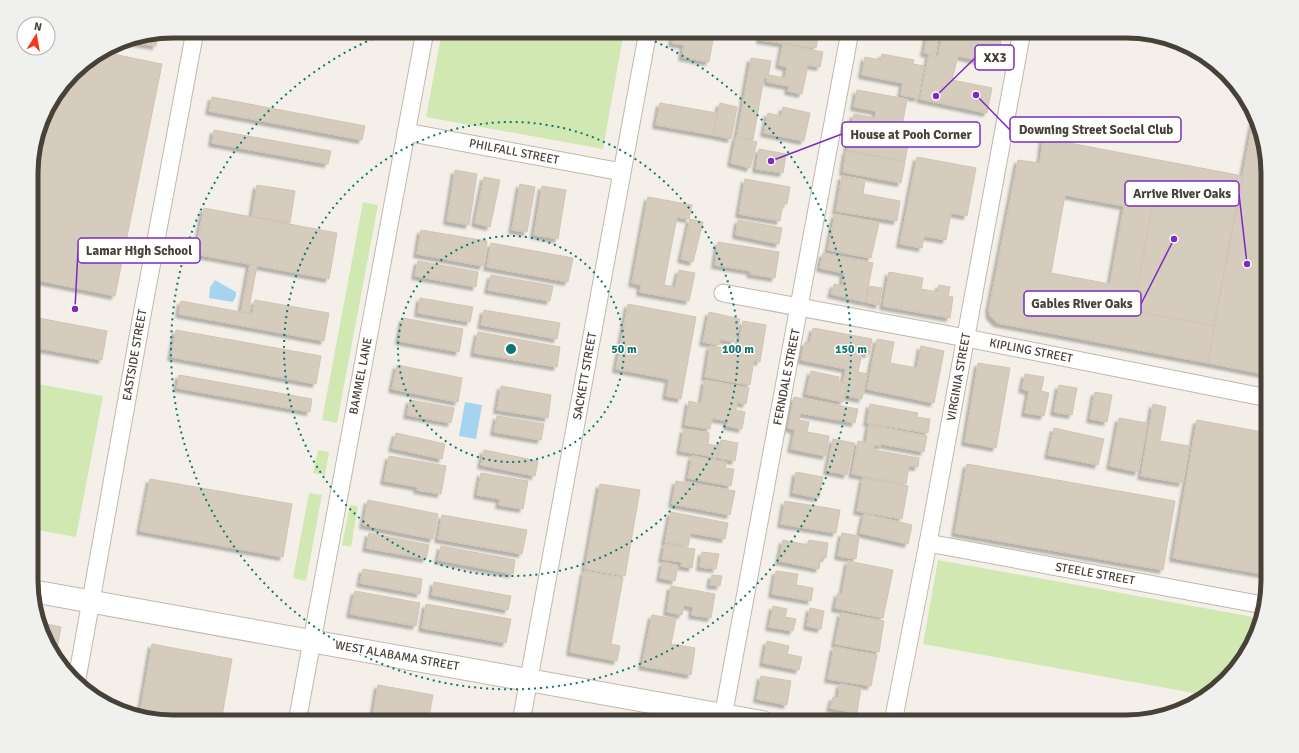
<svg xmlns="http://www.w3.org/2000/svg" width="1299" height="753" viewBox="0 0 1299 753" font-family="Signika,sans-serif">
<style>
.green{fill:#d1e8b2}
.water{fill:#a6d4f0}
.building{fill:#d6ccbe;stroke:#d1c4b1;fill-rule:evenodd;filter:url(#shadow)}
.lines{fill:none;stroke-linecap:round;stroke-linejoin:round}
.minor-casing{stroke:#c0b8ab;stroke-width:19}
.tertiary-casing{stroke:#c0b8ab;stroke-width:24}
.minor{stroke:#fff;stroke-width:17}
.tertiary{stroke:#fff;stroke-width:22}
.ring{fill:none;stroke:#0f766e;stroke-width:2;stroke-dasharray:2 4}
.labels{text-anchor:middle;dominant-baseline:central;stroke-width:3;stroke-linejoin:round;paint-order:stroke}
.street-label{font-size:12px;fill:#484137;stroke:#fff}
.rim{fill:none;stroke:#484137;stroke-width:5}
.centre{fill:#0f766e;stroke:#fff;stroke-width:2}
.ring-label{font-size:12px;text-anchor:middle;font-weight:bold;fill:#0f766e;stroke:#fff;stroke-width:3;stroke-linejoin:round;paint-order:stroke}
.leader{fill:none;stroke:#7b2cbf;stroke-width:1.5}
.callout-dot{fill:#7b2cbf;stroke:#fff;stroke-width:1.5}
.callout{fill:#fff;stroke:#7b2cbf;stroke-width:1.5}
.callout-label{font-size:13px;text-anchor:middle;font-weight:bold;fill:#484137}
</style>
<defs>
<filter id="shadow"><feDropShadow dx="-3.5" dy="3.5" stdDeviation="1" flood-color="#0004"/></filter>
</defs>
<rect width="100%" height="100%" fill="#f4f0e9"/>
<g class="green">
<polygon points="442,31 624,31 603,149 426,117"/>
<polygon points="363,202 378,205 337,423 322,420"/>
<polygon points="32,383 103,396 76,537 32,529"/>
<polygon points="318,450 329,452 325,475 313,473"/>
<polygon points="309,493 322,495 306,581 293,578"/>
<polygon points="350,505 358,506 351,547 342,545"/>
<polygon points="938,560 1259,618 1249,651 1205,695 923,644"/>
</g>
<g class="water">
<polygon points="215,280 236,292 236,296 233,302 209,298 210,287"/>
<polygon points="465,402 482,405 476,439 459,436"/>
</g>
<g class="building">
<polygon points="674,31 697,31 714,34 709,62 682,57 684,45 672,43"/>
<polygon points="761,31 819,31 816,48 760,40"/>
<polygon points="928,31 939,33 935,55 924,53"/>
<polygon points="943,31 968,31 967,34 1001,41 996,64 958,56 952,80 992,88 987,113 920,99 929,55 938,57"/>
<polygon points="970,31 981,31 980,36 969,34"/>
<polygon points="158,34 156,46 125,41"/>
<polygon points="783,44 823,52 820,67 808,65 802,94 788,91 789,86 767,82 769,75 785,78 787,67 779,65"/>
<polygon points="109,48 108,53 162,64 115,296 32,279 32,155 46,110 79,66"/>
<polygon points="882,54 914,60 913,64 924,66 918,98 901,95 903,83 862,75 865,57 881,60"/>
<polygon points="751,58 771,61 768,77 764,77 753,140 737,137"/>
<polygon points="857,90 907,99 900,137 851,128 854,114 875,118 876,111 854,107"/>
<polygon points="212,97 365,126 362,140 209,111"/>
<polygon points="660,103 717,113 713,135 656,125"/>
<polygon points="720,103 737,107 731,139 713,135"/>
<polygon points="783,107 810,113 804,141 764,133 768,113 781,116"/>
<polygon points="1253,121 1268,164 1268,375 1208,363 1214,326"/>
<polygon points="851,129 909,140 905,161 847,150"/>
<polygon points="214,130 331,151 328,164 212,143"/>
<polygon points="736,137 757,142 750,168 731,163"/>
<path d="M1043,138l200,38 -29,150 -6,37 -211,-40 -7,-7 -1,-7 29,-149 22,3zM1065,195l59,11 -14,78 -59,-11z"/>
<polygon points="759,149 786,154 783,173 756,169"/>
<polygon points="846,151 905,162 901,183 843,172"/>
<polygon points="917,157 976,168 967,216 951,213 946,240 924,236 922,248 900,244"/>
<polygon points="455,170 477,174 469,225 447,221"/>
<polygon points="842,176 865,180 863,194 900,201 897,221 836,211"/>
<polygon points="484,177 500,180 490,227 475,223"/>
<polygon points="745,179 790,187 787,204 783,203 780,221 739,214"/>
<polygon points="520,184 535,187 527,232 512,230"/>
<polygon points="257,185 295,191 290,223 252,216"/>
<polygon points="542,186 566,190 558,239 534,235"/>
<polygon points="1156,187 1237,203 1214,326 1133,311"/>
<polygon points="648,197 692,205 689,219 677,217 664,285 675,287 679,270 695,273 689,301 640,292 641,285 632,283"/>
<polygon points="204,208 337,233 329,279 195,254"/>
<polygon points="835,214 879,223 871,258 828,250"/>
<polygon points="690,219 703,222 693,262 681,259"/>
<polygon points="738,220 782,228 779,244 736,235"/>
<polygon points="421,230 487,241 483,266 417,254"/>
<polygon points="718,242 779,252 775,278 750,274 751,271 715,265"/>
<polygon points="491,243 573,258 568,282 487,267"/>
<polygon points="823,253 873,263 865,302 831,294 834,284 842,286 844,273 820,268"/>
<polygon points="418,261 478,272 476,287 415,276"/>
<polygon points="250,264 257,266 248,313 241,312"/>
<polygon points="889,272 923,278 921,289 938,292 939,285 950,287 948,296 953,297 950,318 883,306"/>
<polygon points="491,275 553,286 550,301 488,290"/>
<polygon points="869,286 882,288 879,305 866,302"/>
<polygon points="420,298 473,307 470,322 418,313"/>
<polygon points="255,300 329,313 324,341 179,314 181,301 252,314"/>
<polygon points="628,304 696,317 681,399 666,396 669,379 616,369"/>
<polygon points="484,310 560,323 557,339 481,325"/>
<polygon points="709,312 740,319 734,342 720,339 719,345 703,342"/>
<polygon points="33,317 107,331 102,360 32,347"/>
<polygon points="403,318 463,329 459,352 399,341"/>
<polygon points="743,321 766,325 760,362 754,360 750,385 705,377 710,346 737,350"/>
<polygon points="813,328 872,339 869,354 862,353 858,372 867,374 862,399 846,396 849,383 843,382 846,369 801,360 805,342 810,343"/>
<polygon points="176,330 321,356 316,384 171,357"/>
<polygon points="478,332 560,347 557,367 474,353"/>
<polygon points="877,339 894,342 890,363 917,368 921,346 944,351 934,403 867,389"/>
<polygon points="978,363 1010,368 996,448 965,442"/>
<polygon points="397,365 462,378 458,402 392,389"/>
<polygon points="811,371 839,377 838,382 847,384 843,402 806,394"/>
<polygon points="1025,374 1044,377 1041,391 1049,393 1044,416 1025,413 1029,391 1022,389"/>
<polygon points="179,375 312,399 310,412 177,388"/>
<polygon points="705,380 749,388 746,404 737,402 736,410 745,412 742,429 727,426 728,421 712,418 710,429 685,425 689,401 701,404"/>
<polygon points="1059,385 1077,388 1072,415 1054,412"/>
<polygon points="501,386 551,395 548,418 497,410"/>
<polygon points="1095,392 1112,395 1107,422 1090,419"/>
<polygon points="794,397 858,409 855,423 800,413 799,420 809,422 807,432 829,436 826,456 791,449 795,430 788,428"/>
<polygon points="410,400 454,408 451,423 407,415"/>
<polygon points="870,404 918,413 917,417 930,419 928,433 867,423"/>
<polygon points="1153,404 1166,407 1160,441 1189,446 1182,483 1141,476"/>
<polygon points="497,416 544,424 541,440 494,432"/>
<polygon points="1119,418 1147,423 1138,472 1110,466"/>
<polygon points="1197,420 1268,433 1268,575 1173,558"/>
<polygon points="869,425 927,436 924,452 881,444 881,446 874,445 874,450 919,458 918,467 909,466 906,484 852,474 858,441 866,443"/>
<polygon points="1054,428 1104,439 1098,465 1048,455"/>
<polygon points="684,429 709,433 708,444 718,446 716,457 680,451"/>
<polygon points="396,433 445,444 442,459 392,448"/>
<polygon points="833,439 854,443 847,475 827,471"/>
<polygon points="721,440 738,443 735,461 718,458"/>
<polygon points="484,450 538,461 535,476 481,465"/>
<polygon points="389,456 446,466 441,494 417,490 418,487 384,481"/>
<polygon points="692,456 726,462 725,468 734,469 731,486 688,478"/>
<polygon points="967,464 1175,501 1163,570 955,533"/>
<polygon points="796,472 823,477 819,498 793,493"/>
<polygon points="481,473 528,481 523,509 499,505 500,499 477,495"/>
<polygon points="863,478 908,486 902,519 857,511"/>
<polygon points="150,479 292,504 283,557 140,531"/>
<polygon points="676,481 735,491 730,515 672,504"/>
<polygon points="600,484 640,490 625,576 585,569"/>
<polygon points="368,500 438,514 433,539 363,525"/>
<polygon points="785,501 840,510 836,533 781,524"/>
<polygon points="671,512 728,523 725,539 691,533 688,546 665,542"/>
<polygon points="864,514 912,525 908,544 860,533"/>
<polygon points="442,515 527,530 522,554 438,539"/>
<polygon points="369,533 429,545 426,559 366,548"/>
<polygon points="842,533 859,536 856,559 838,556"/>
<polygon points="783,540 808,545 809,540 828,543 826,558 821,557 819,569 779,561"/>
<polygon points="665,544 695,549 692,568 681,566 682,562 662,559"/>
<polygon points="441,546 515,560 513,574 438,560"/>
<polygon points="702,552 719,554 716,569 700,567"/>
<polygon points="848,561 893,570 883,618 835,608 838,593 842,594"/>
<polygon points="663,562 678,566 675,581 660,578"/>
<polygon points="363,569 422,579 420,594 360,583"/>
<polygon points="584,571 623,578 611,644 620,646 617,661 570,652"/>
<polygon points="776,571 798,574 796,585 813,588 811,601 772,594"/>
<polygon points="712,575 722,576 720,586 710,585"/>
<polygon points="434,582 511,596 508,610 432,595"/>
<polygon points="671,586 715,594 711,618 692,615 693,607 684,605 682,615 667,612"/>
<polygon points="355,591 420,603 416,626 350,614"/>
<polygon points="426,604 511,619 506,643 422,628"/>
<polygon points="773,606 787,609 785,617 796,619 793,631 769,627"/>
<polygon points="810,608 824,611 821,629 807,626"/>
<polygon points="841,613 884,621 879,652 835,644"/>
<polygon points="652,615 676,619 671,644 695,648 691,675 642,666"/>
<polygon points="42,623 61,627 55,659"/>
<polygon points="767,641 789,646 787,654 802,657 799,670 763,663"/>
<polygon points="152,644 232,659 221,722 173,722 140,713"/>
<polygon points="834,647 877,655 871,686 828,679"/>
<polygon points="761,676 791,681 787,705 757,699"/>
<polygon points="840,684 861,688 857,713 830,708 833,697 838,698"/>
<polygon points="378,685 433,695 428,722 372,722"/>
</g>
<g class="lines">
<g class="minor-casing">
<g id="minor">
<polyline points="406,132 622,172"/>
<polyline points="723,293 966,338 1268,398"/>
<polyline points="928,543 1263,605"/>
<polyline points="77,679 142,315 195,31"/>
<polyline points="297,722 425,31"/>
<polyline points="521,722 648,31"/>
<polyline points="722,722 850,31"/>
<polyline points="893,722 928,543 1022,31"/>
</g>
</g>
<g class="tertiary-casing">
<polyline id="tertiary" points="32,591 762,722"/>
</g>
<use href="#minor" class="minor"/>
<use href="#tertiary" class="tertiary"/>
</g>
<g class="ring">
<circle cx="511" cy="349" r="113"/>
<circle cx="511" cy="349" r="227"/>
<path d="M633 32A340 340 0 1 1 389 32"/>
</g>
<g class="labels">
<g class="street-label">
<text transform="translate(514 152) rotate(11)">PHILFALL STREET</text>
<text transform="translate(1031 351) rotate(11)">KIPLING STREET</text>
<text transform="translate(135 355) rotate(-80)">EASTSIDE STREET</text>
<text transform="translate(361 376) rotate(-79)">BAMMEL LANE</text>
<text transform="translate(585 376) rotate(-80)">SACKETT STREET</text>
<text transform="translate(787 377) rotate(-79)">FERNDALE STREET</text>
<text transform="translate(959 377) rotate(-80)">VIRGINIA STREET</text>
<text transform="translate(1095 574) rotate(10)">STEELE STREET</text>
<text transform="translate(397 656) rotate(10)">WEST ALABAMA STREET</text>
</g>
</g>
<path d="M0 0H1299V753H0ZM173 38H1126A135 135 0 0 1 1261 173V580A135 135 0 0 1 1126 715H173A135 135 0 0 1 38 580V173A135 135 0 0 1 173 38Z" fill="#f0f0ef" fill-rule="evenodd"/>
<path class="rim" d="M173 38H1126A135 135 0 0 1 1261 173V580A135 135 0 0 1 1126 715H173A135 135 0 0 1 38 580V173A135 135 0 0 1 173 38Z"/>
<circle cx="511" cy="349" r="6" class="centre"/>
<g class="ring-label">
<text x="624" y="353">50 m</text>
<text x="738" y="353">100 m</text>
<text x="851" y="353">150 m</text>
</g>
<path class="leader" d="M936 96L975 58M976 95L1010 130M771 161L842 134M1247 264L1239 194M75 309L78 250M1174 239L1141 304"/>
<g class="callout-dot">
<circle cx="936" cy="96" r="4"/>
<circle cx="976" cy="95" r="4"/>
<circle cx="771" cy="161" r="4"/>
<circle cx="1247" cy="264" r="4"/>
<circle cx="75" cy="309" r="4"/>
<circle cx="1174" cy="239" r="4"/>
</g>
<g class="callout">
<rect x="975" y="45" width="39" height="25" rx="4"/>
<rect x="1010" y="117" width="171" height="25" rx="4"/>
<rect x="842" y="122" width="138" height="25" rx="4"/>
<rect x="1125" y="181" width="114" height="25" rx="4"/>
<rect x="78" y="238" width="122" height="25" rx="4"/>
<rect x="1024" y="291" width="117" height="25" rx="4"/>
</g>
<g class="callout-label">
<text x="995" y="62">XX3</text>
<text x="1096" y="134">Downing Street Social Club</text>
<text x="911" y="139">House at Pooh Corner</text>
<text x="1182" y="198">Arrive River Oaks</text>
<text x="139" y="255">Lamar High School</text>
<text x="1082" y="308">Gables River Oaks</text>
</g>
<g transform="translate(36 36) rotate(11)"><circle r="19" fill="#ffffff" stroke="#b6b3af"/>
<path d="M0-3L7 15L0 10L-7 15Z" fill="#f9361b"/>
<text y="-6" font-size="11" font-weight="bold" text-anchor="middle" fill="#484137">N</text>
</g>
</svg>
